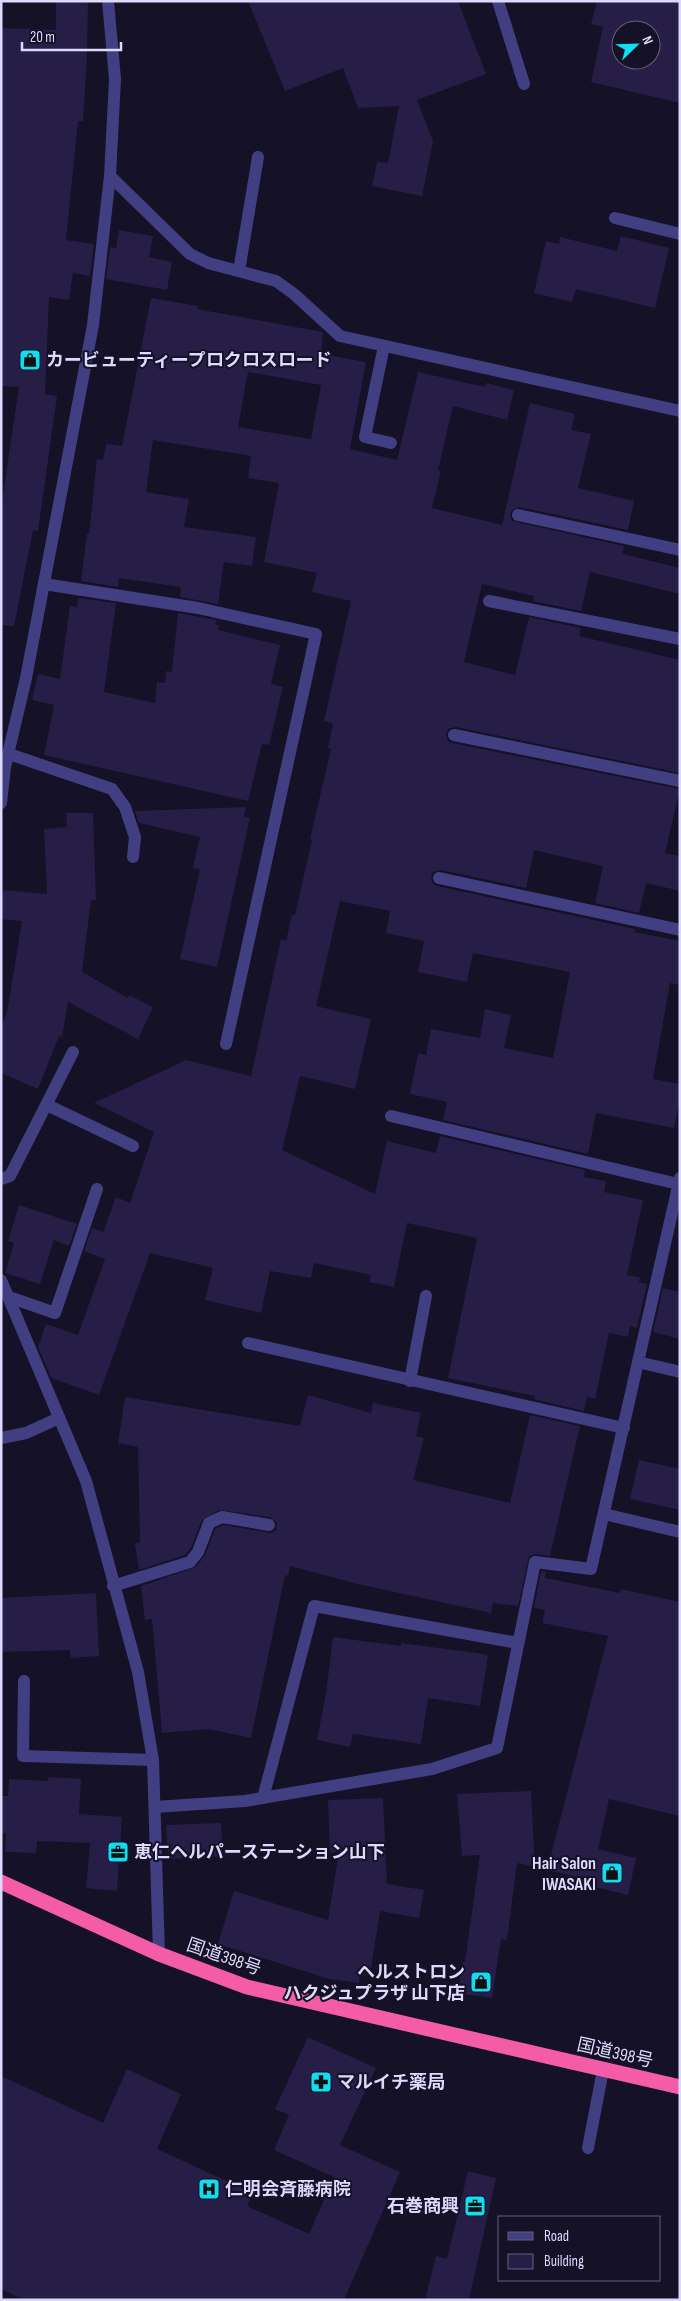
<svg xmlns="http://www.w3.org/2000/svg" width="681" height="2301" viewBox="0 0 681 2301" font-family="'Sofia Sans Condensed','Noto Sans JP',sans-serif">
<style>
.building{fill:#261e46;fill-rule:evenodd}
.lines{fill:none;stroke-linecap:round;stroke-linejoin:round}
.lane{stroke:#413f82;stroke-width:12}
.street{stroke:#413f82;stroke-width:12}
.highway{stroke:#f45ca7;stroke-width:15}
.labels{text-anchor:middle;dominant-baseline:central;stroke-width:4;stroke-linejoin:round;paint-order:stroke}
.poi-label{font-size:18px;font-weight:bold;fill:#ddd9fd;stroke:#151126;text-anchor:start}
.street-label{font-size:18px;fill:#ddd9fd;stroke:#151126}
</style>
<rect width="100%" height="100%" fill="#151126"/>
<g class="building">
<polygon points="56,1 88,1 87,58 83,121 78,121 66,240 94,244 90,276 73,273 69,300 49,297 45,394 57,396 38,531 33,530 14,626 1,625 1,508 19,387 1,386 1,28 56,30"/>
<polygon points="248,1 458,1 486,74 417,100 433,141 422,196 372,186 377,162 388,163 399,106 358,108 343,68 285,91"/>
<path d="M597,1h83v102l-89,-21 12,-55 -12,-3zM621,30h30v30h-30z"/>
<polygon points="119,230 153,236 149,257 172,262 167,290 106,279 110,247 116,248"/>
<polygon points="621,236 669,248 655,308 576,289 572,302 534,293 546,241 559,244 560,237 617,251"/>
<path d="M151,298l47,8 -1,3 126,23 -2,22 45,8 -16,87 47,11 21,-88 67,15 1,-4 28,7 -7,30 -54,-14 -15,64 3,1 -9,37 70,17 28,-122 45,11 -4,16 20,4 -13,54 56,13 -6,29 -109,-23 -7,3 -2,4 2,7 112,25 -1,8 57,14v26l-90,-22 -9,39 -48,-10 1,-5 -52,-12 -18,78 51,13 14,-58 52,11 -2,8 101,24v113l-224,-46 -8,2 -2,5 2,7 4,2 228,46 -15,64 15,3v35l-34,-8 -7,30 -44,-10 8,-37 -69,-16 -8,38 -85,-18 -8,2 -2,5 2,7 4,2 198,43 -1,3 46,9v44l-10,-2 -17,96 27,5v14l-6,30 -78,-15 -8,41 -145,-34 4,-18 -37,-8 8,-41 8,2 5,-26 49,9 5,-29 26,6 -7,33 49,10 17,-86 -97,-19 -6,29 -49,-10 6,-31 -38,-8 4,-22 -50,-10 -24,105 55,13 -16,70 -55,-13 -18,74 93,44 12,-53 49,12 4,-17 145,34 -1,7 22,4 -2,11 39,8 -16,75 13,2 -1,5 8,2 -10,44 -7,-2 -2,11 -19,-4 -14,66 -8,-2 -3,14 -50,-12 1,-3 -87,-18 29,-140 -70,-15 -13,64 -25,-5 2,-7 -57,-12 -3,15 -41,-7 -9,42 -56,-13 8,-32 -63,-15 -51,142 -48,-17 -13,-31 8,-23 32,11 27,-76 -21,-8 8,-23 11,4 13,-35 14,6 24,-71 -60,-29 92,-43 65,16 30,-137 5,2 6,-26h3l17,-75 -2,-1 21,-90 -3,-1 5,-24 -9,-3 27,-120 -39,-9 5,-19 -53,-11 15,-79 -31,-5 3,-22 -98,-16 -7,52 43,7 -5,28 72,10 -4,29 -28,-4 -6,42 -38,-7 1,-10 -62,-9 -1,9 -37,-6 6,-47h2l8,-75 6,1 3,-16 16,2zM248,372l73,13 -10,54 -73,-12z"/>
<polygon points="78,598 116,603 104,692 155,703 157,682 165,683 166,671 172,672 178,613 216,620 215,625 219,625 218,630 280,645 271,684 283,687 269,745 262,744 248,801 44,755 54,705 32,700 38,674 60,679 70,606 77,607"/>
<polygon points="246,807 244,816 250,818 217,967 180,959 200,869 193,868 200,837 139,823 135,811"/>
<polygon points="66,813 93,813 96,900 91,900 82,972 128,998 129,995 153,1007 138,1039 68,1002 62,1037 59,1036 38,1089 1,1073 1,1027 7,1012 22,921 1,919 1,906 3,890 47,894 44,829 67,827"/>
<polygon points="19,1205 77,1224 69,1246 54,1240 40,1284 5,1273 14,1243 8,1241"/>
<polygon points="663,1288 680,1292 680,1339 653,1332"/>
<polygon points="308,1395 371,1413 373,1403 421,1413 416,1436 424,1438 413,1480 510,1503 530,1415 580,1426 550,1556 536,1554 529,1556 518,1606 493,1603 491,1613 358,1584 290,1566 288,1576 285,1575 251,1738 208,1729 162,1733 152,1619 145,1620 141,1586 196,1567 205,1555 215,1529 223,1525 271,1533 276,1530 277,1523 270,1517 219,1510 202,1520 191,1548 185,1555 139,1570 135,1544 140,1542 138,1447 118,1443 125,1397 300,1426"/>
<polygon points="639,1460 680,1469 680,1510 630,1499"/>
<polygon points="541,1571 546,1572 545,1578 620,1593 621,1589 680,1602 680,1816 609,1799 598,1849 636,1858 628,1895 595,1887 596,1881 547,1870 608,1636 542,1623 545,1610 534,1608"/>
<polygon points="96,1593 99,1656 71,1658 70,1650 1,1652 1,1598"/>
<polygon points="333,1637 401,1646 401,1643 484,1654 488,1656 480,1706 428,1698 421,1744 353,1734 350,1747 317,1740 326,1693"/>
<polygon points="48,1777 81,1779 79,1814 122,1817 117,1891 86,1888 90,1843 37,1841 36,1853 5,1852 6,1833 1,1833 1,1796 8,1796 9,1779 48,1781"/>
<polygon points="531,1791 535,1867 517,1863 507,1940 501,1939 492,1998 458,1993 463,1962 465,1962 480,1855 462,1856 457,1794"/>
<polygon points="383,1798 387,1884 424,1890 419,1918 380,1911 371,1968 361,1967 359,1983 329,1979 218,1944 234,1891 328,1920 339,1852 330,1853 328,1800"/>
<polygon points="221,1823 223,1856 168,1859 166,1825"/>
<polygon points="308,2037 376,2068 340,2145 400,2172 344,2300 24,2300 1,2289 1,2076 103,2123 127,2069 181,2094 157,2149 253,2193 247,2206 309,2234 334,2177 274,2150 289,2115 275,2109"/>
<polygon points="468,2171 496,2178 469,2300 425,2300 436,2256 447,2259"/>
</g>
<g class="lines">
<g class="lane">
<polyline points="498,1 524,84"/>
<polyline points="384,346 365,437 391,443"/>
<polyline points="518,515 680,550"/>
<polyline points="9,754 112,789 125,807 135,837 133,857"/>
<polyline points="47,1105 133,1146"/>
<polyline points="1,1179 10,1176 73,1052"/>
<polyline points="9,1297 55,1313 97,1189"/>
<polyline points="410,1381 426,1296"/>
<polyline points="1,1438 26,1433 59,1418"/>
<polyline points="113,1586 190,1562 198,1552 209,1523 222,1517 269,1525"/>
<polyline points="24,1681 23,1756 153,1760"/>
<polyline points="588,2148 603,2070"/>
</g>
<g class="street">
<polyline points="110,176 190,254 208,263 276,281 294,294 340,336 680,411"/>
<polyline points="615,218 680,234"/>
<polyline points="239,271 258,157"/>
<polyline points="44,584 198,608 316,634 226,1044"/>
<polyline points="489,601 680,639"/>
<polyline points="454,735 680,781"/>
<polyline points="1,803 5,767 26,678 93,325 110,176 115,79 108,1"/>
<polyline points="439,878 680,930"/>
<polyline points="391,1116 678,1184"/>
<polyline points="680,1178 638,1362 680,1372"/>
<polyline points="1,1280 86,1481 138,1672 153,1760 159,1954"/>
<polyline points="248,1343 624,1428"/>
<polyline points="604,1514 680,1532"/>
<polyline points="263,1798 314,1606 518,1643"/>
<polyline points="155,1807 245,1801 432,1769 497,1748 535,1562 591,1569 638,1362"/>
</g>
<polyline class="highway" points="1,1882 159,1954 247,1987 680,2087"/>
</g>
<defs>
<g id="shop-square" transform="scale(1.125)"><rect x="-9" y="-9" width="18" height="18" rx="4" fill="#12dcf0" stroke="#151126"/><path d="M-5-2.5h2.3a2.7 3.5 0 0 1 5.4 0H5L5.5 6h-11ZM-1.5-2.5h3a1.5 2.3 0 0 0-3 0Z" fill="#111"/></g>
<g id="office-square" transform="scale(1.125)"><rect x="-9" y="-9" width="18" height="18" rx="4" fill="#12dcf0" stroke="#151126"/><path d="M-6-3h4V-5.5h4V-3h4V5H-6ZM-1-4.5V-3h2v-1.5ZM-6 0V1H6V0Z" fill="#111"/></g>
<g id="pharmacy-square" transform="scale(1.125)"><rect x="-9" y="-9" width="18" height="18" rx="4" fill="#12dcf0" stroke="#151126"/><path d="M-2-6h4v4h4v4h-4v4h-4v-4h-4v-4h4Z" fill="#111"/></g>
<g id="hospital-square" transform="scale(1.125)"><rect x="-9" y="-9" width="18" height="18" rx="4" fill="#12dcf0" stroke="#151126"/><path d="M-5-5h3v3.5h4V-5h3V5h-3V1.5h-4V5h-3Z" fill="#111"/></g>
</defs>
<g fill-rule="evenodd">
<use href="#shop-square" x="30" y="360"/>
<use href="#office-square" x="118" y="1852"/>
<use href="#shop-square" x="612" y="1873"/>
<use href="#shop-square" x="481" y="1982"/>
<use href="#pharmacy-square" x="321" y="2082"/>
<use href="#hospital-square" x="209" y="2189"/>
<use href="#office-square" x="475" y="2206"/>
</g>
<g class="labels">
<g class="poi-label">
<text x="46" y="360">カービューティープロクロスロード</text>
<text x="134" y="1852">恵仁ヘルパーステーション山下</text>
<text x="596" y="1863" text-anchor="end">Hair Salon<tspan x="596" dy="21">IWASAKI</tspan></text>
<text x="465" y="1972" text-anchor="end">ヘルストロン<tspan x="465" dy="21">ハクジュプラザ 山下店</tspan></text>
<text x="337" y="2082">マルイチ薬局</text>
<text x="225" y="2189">仁明会斉藤病院</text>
<text x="459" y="2206" text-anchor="end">石巻商興</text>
</g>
<g class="street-label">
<text transform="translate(224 1957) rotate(19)">国道398号</text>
<text transform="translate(615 2053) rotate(13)">国道398号</text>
</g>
</g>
<rect width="681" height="2301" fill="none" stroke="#ddd9fd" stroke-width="5"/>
<rect x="498" y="2216" width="162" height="65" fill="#151126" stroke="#65617c"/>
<rect x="508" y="2232" width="25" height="8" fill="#413f82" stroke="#65617c"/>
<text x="544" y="2241" font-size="15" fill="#ddd9fd">Road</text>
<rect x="508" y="2254" width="25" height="15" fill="#261e46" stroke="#65617c"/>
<text x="544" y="2266" font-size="15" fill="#ddd9fd">Building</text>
<g transform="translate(636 45) rotate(67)"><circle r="24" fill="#151126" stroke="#65617c"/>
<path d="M0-4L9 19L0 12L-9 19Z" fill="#12dcf0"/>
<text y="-8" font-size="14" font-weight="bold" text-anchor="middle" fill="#ddd9fd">N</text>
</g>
<path d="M22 42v8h99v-8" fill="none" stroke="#ddd9fd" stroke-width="2.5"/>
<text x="30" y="42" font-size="15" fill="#ddd9fd" stroke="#151126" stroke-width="4" paint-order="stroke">20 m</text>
</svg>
